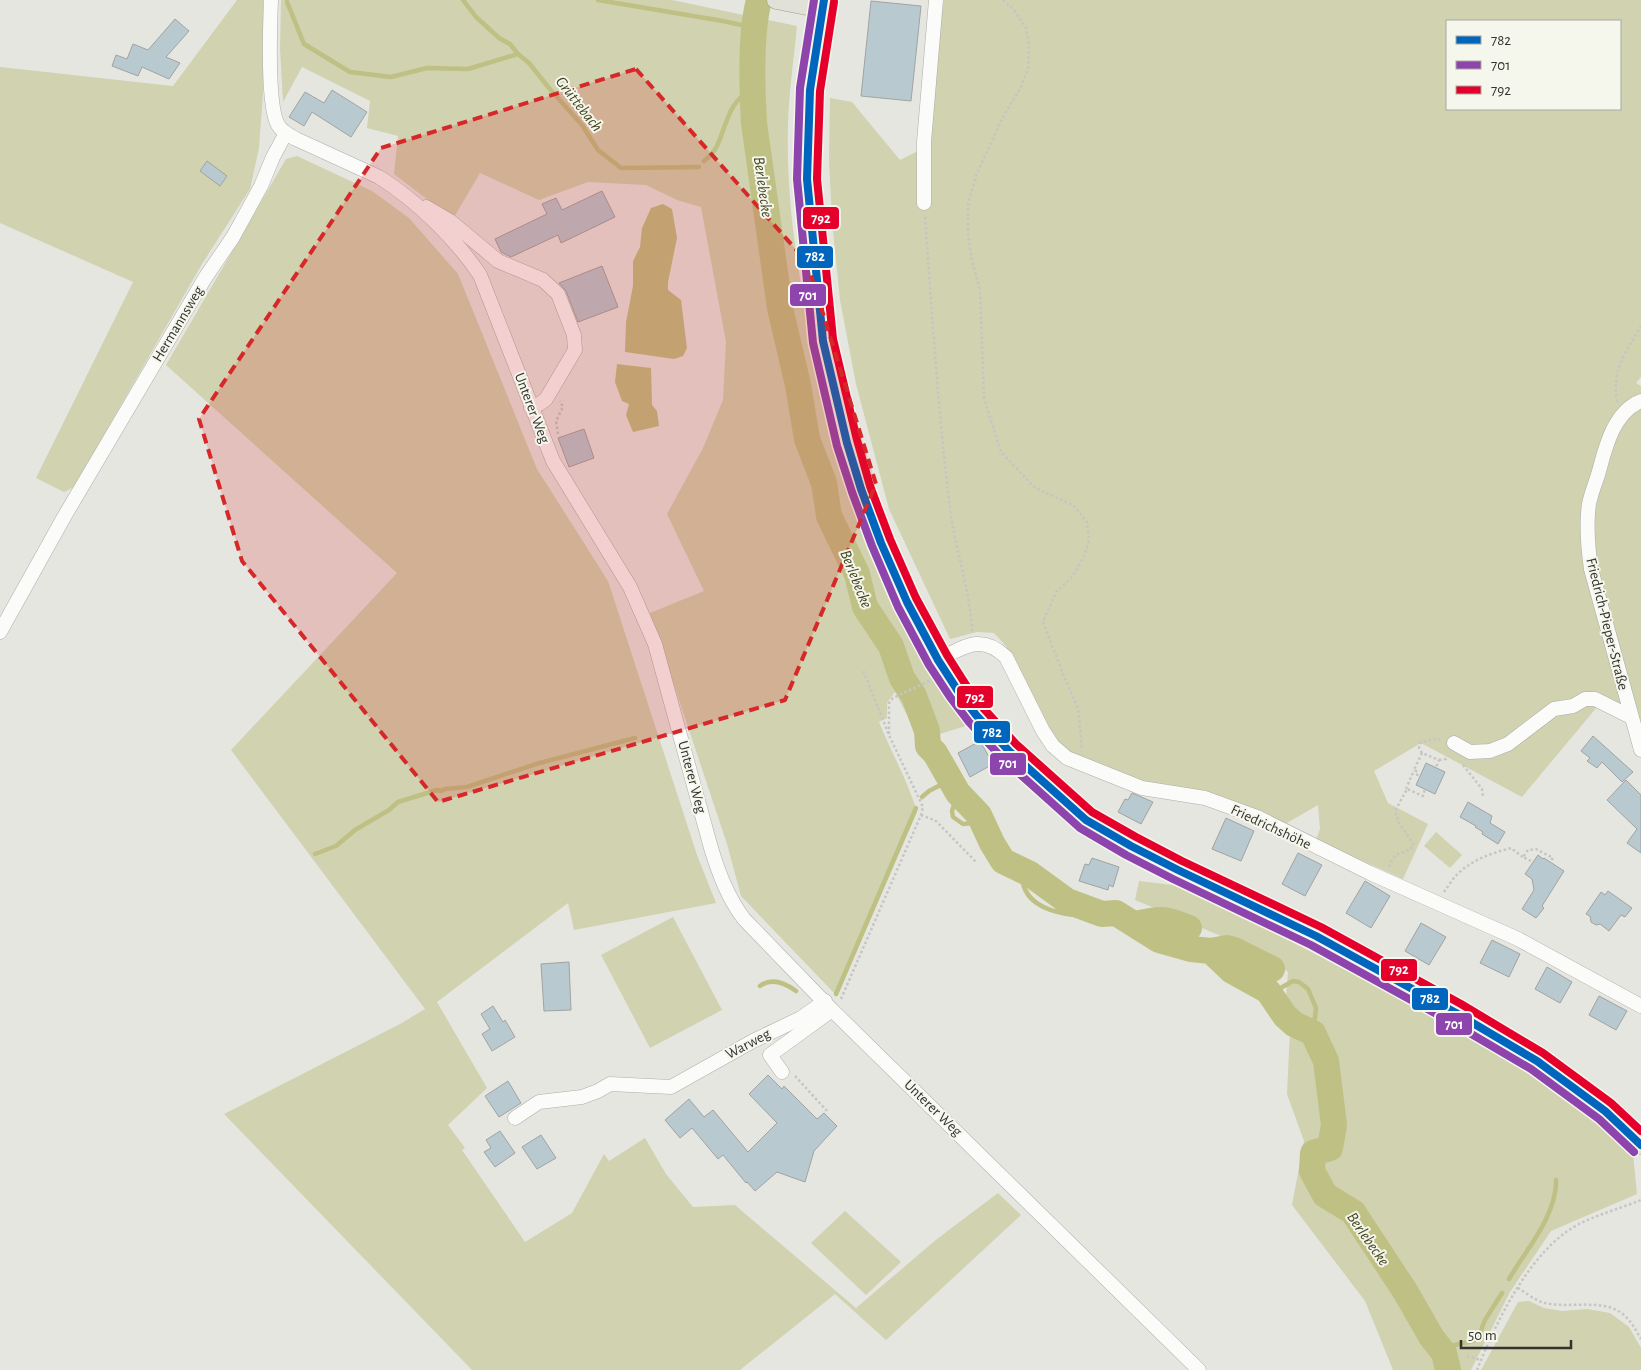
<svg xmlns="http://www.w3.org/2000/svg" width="1641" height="1370" viewBox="0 0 1641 1370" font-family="'Alegreya Sans',sans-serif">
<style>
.green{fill:#d0d2b0;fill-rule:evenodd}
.water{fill:#bfc083}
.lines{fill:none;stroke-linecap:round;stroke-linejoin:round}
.stream{stroke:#bfc083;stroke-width:4.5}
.river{stroke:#bfc083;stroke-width:26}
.building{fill:#b8c9d0;stroke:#a1a3a2}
.minor-casing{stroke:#adada9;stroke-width:15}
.major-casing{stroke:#9e9e8c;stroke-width:19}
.path{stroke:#c5c6c3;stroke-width:2.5;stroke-dasharray:2.5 2.5;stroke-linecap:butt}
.minor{stroke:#fbfbfa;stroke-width:14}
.major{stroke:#e1e1d8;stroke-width:18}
.bus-1-casing{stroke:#f5f6ec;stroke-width:11}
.bus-2-casing{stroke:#f5f6ec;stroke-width:11}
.bus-3-casing{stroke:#f5f6ec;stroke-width:11}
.bus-1{stroke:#0065bd;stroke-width:8}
.bus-2{stroke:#8e44ad;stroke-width:8}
.bus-3{stroke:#e4002b;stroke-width:8}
.marked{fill:#d62828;fill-opacity:0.2;stroke:#d62828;stroke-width:4;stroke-dasharray:10 6;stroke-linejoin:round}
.labels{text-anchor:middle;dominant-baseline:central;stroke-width:4;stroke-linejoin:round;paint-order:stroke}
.street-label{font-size:15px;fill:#33332f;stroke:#f5f6ec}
.water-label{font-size:16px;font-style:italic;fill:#42431e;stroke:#f5f6ec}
.line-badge{stroke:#f5f6ec;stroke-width:2}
.badge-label{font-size:14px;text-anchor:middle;font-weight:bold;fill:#fff}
</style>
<rect width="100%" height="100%" fill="#e6e6e1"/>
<g class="green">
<polygon points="237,0 263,0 263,94 259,148 250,189 202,264 74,487 64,492 36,478 133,282 0,223 0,67 173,86"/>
<path d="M281,0h391l125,26c-3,32 -8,65 -9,98 -2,70 8,140 22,209 8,41 14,83 26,122 20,68 49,137 84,198 14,25 32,48 49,72l-49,15 -25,-48 -8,11v15l-8,4c12,30 29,59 38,90l-80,184 -96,-100 -14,-52 -77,-231 54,-22 -37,-77 36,-66 20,-48 3,-58 -25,-135 -24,-7 -31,-15 -58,-3 -49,18 -59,-27 -27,46 -59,-45 4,-38 -31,-8 3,-27 -68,-34 -19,35 -3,-54z"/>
<path d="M944,0h697v377l-5,6 5,3v334l-3,2 -41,-15 -75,90 -101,-54 -47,28 14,32 40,21 -25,55 -87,-39 4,-11 -2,-24 -31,18 -83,-26 -76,-17 -61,-20 -26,-18 -35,-96 -12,-13 -17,-1 -27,7 -61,-130 -33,-125 -16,-84 -8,-79 -3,-61 1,-62 22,4 48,58 22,-11zM1447,21h173v88h-173z"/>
<polygon points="297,156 372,191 409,218 458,274 537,469 608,581 697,855 716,903 574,930 568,903 437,1002 487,1088 448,1125 465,1148 462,1150 525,1242 572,1213 604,1154 609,1161 645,1138 666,1174 693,1207 735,1205 856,1308 937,1239 998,1193 1021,1215 886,1340 835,1294 740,1370 472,1370 224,1114 400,1024 425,1009 231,750 397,573 166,365 286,159"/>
<polygon points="1436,832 1462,855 1450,868 1424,846"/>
<polygon points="1139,881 1189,887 1503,1054 1584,1112 1633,1154 1637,1194 1551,1231 1510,1292 1471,1370 1393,1370 1365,1301 1292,1205 1304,1141 1287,1094 1291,1009 1286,997 1288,972 1271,957 1135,900"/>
<polygon points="673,917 722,1010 650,1048 601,955"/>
<polygon points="845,1211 901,1262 866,1295 811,1243"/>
<polygon points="1529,1301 1544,1308 1562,1311 1587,1309 1610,1313 1629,1327 1641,1348 1641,1370 1481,1370 1518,1302"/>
</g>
<g class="water">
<polygon points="663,204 672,209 677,238 668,282 668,290 681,300 687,348 683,356 674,359 625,352 626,322 633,286 633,261 640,247 642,228 651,208"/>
<polygon points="617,364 651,368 652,405 657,411 659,426 633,432 626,415 629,404 622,401 615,382"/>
</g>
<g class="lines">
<g class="stream">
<polyline points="463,0 476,17 499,38 510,44 518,54 529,63 549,88 582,125 598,150 621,168 699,167"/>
<polyline points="598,0 723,21 755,28"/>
<polyline points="287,2 304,44 350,72 391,77 427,68 468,69 518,54"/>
<path d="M704,161c5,-4 10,-9 13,-15 8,-16 13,-51 35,-53"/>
<polyline points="958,793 952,811 953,817 963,824 982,822"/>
<polyline points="922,797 929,791 950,780"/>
<polyline points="315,854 336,846 355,830 389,810 398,802 437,790 441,791 445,789 467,787 536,764 635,738"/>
<path d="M1022,872c-2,41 51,46 80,42"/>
<path d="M760,986c12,-9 25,-3 36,5"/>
<polyline points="1268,991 1277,990 1293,981 1299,982 1308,989 1316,1008 1313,1033"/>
<polyline points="836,994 916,808"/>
<path d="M1509,1279c17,-29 48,-64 47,-99"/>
<polyline points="1438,1346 1450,1346 1473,1341 1478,1338 1485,1320 1502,1293"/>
</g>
<g class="river">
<path d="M759,0c-9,34 -7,88 -5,123l26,185 18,77 9,54 17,44 5,33 28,58 8,33 26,39 11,32 12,18 13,35 1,15 7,7 23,40 21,22 13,28 11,18 27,13 37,27 35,13 14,-1 43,27 32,9 20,2 21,20 36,20 17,25 9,8 19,9 13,28 8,64 -4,23 -17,5 -1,18 13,24 28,17 52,79 27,47 12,15 4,17"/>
<path d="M1135,924c27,-6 29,-6 54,4"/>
<polyline points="1211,951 1227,948 1234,950 1272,969"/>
</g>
</g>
<g class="building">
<polygon points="871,1 921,6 911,101 861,96"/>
<polygon points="175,19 189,31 166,57 180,63 169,79 142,67 138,76 112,66 116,55 127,59 133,44 148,50"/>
<polygon points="332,90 367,112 351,137 312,112 304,126 289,117 305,92 324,103"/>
<polygon points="207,161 227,176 220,186 200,171"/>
<polygon points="602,191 615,217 561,243 558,235 511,257 501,252 495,239 547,214 542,204 556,198 562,210"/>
<polygon points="602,266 618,307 578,322 566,291 559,283"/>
<polygon points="584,429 594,458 569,467 558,438"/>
<polygon points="1593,736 1633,772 1622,782 1602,762 1597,768 1587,761 1590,758 1581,751"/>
<polygon points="980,741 993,764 970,777 958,753"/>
<polygon points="1426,763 1445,772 1435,794 1416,785"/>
<polygon points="1626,780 1641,795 1641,853 1627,843 1637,829 1607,800"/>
<polygon points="1132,793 1153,802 1141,824 1118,812 1125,799 1128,800"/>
<polygon points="1468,802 1492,816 1490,823 1505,832 1498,844 1482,834 1483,832 1475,827 1476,826 1460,817"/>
<polygon points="1226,818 1254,831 1241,861 1212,849"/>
<polygon points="1298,853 1322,865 1305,896 1282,884"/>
<polygon points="1538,855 1543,859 1544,858 1564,871 1542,906 1544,908 1536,918 1522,909 1534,890 1532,879 1525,874"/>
<polygon points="1092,858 1119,867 1113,887 1109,885 1108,890 1079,881 1085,864 1089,865"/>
<polygon points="1365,881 1390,896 1371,928 1346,913"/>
<polygon points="1608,891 1632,908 1625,917 1621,915 1609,931 1600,924 1596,925 1591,922 1590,916 1586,914 1601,892 1605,895"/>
<polygon points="1421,923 1446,937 1429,965 1405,951"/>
<polygon points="1492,940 1520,954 1509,977 1480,963"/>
<polygon points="569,962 571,1010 544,1011 541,964"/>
<polygon points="1547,967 1572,982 1560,1003 1535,989"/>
<polygon points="1599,996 1627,1011 1616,1030 1589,1015"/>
<polygon points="493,1006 503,1022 505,1020 515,1037 492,1051 482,1034 490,1029 481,1014"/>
<polygon points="768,1075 782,1089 784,1086 817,1119 824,1113 837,1126 814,1151 805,1182 777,1172 755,1191 747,1182 746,1183 723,1155 718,1159 692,1128 680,1138 665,1120 689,1099 704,1117 713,1110 748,1152 777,1123 749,1094"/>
<polygon points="508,1081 521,1103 499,1117 485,1096"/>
<polygon points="500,1131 515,1153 495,1167 484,1152 491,1148 486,1140"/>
<polygon points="541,1135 556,1158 537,1169 522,1147"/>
</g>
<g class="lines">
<g class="minor-casing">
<g id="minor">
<path d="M271,0c-1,24 -4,106 7,125 4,7 11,10 18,14l83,38c38,24 76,61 101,98l73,186 77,126 25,57 56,204c8,26 17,50 33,71l88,91 367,360"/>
<polyline points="924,203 924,142 936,0"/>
<polyline points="426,207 450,221 498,261 543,280 558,294 574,335 575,350 546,399 541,403 531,408"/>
<path d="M1641,401c-28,11 -36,48 -43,74 -3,9 -7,19 -9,29 -3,21 -1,44 2,65l50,181"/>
<polyline points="0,632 64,517 205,278 233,237 261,186 273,157 286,133"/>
<path d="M938,660c26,-13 43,-27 68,-3l37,74 10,15 14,12 75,30 63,10 52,19 113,56 148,66 123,67"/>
<polyline points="1454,743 1470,752 1490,751 1508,744 1554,709 1573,706 1585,699 1595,699 1631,717"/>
<polyline points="782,1072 770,1055 832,1010"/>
<polyline points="515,1118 539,1102 582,1097 598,1091 610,1084 671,1087 753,1041 801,1018 825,1001"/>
</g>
</g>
<g class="major-casing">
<g id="major">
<polyline points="776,0 822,9"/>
<polyline points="824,0 810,90 807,179 823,341 847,443 861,489 881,543 907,602 938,660 958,691 976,715 1009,751 1086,820 1131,846 1178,870 1316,936 1456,1013 1537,1061 1605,1111 1641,1145"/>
</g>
</g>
<g class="path">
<polyline points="1003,0 1014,10 1026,28 1029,46 1028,68 1020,89 1003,117 977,173 968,204 968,233 972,261 980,290 984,398 1001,452 1035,488 1073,505 1087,522 1089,540 1084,556 1073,576 1056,592 1043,622 1063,674 1078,708 1082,749"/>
<path d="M925,217c7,97 13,194 25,291 5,41 20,81 22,123"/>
<path d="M1617,402c-6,-33 9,-49 24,-76"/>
<polyline points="558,434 556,421 563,407 560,401"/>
<polyline points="889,734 889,703 893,698 931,680"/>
<polyline points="1422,753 1419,748 1421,742 1435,739 1440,740"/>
<polyline points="1439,760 1446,759 1448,756"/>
<polyline points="1463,765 1482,789 1483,797"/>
<polyline points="1417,776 1418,772 1414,770 1422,753 1439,760 1436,767"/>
<polyline points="1406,789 1414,770"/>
<polyline points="921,815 936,821 976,862"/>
<polyline points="1531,861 1523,857 1528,850 1536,849 1553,858 1550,862"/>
<path d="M1389,867c7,-20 15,-10 25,-22l-15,-22 -4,-12 12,-22 16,7 2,-7"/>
<path d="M1444,892c3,-4 6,-9 9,-13 15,-18 36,-25 58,-31l12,9"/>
<polyline points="841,999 921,815 923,807 889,735 863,670"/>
<polyline points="795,1076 827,1111"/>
<path d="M1518,1288c8,5 18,13 27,15 26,6 60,-6 80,13 7,6 11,15 16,23"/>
<polyline points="1467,1356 1481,1360"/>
<path d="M1477,1370c20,-50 54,-122 104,-147 19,-9 40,-15 60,-23"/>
</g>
<use href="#minor" class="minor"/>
<use href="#major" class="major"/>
<g class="bus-1-casing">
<polyline id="bus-1" points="824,0 810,90 807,179 823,341 847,443 861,489 881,543 907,602 938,660 958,691 976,715 1009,751 1086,820 1131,846 1178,870 1316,936 1456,1013 1537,1061 1605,1111 1641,1145"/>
</g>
<g class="bus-2-casing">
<polyline id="bus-2" points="814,0 800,88 797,179 813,343 837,446 852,492 872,546 898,607 929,665 950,697 969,722 1002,758 1080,828 1126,855 1173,879 1311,945 1451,1022 1531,1069 1599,1119 1634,1152"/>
</g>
<g class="bus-3-casing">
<polyline id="bus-3" points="834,2 820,91 817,179 833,339 857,440 870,486 890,539 916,598 947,655 966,685 984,709 1016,744 1092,812 1136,837 1182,861 1321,927 1461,1004 1543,1053 1611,1103 1641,1131"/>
</g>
<use href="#bus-1" class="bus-1"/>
<use href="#bus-2" class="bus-2"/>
<use href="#bus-3" class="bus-3"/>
</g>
<path class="marked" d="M636,69l171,193 69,222 -91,216 -347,102 -196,-241 -43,-142 182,-271z"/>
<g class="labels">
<g class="street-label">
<text transform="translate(178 324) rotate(-59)">Hermannsweg</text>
<text transform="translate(532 408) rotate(69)">Unterer Weg</text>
<text transform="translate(1607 624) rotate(76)">Friedrich-Pieper-Straße</text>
<text transform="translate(692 777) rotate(75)">Unterer Weg</text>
<text transform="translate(1271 827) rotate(25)">Friedrichshöhe</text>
<text transform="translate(748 1044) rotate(-28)">Warweg</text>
<text transform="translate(933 1108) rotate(44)">Unterer Weg</text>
</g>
<g class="water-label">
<text transform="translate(579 104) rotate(52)">Grüttebach</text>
<text transform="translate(763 187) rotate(82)">Berlebecke</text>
<text transform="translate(856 579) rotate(68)">Berlebecke</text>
<text transform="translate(1368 1239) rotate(55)">Berlebecke</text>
</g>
</g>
<g class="line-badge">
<rect x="802" y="206" width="38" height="24" rx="5" fill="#e4002b"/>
<rect x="796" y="245" width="38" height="24" rx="5" fill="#0065bd"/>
<rect x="789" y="283" width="38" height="24" rx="5" fill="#8e44ad"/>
<rect x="956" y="685" width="38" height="24" rx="5" fill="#e4002b"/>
<rect x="973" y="720" width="38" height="24" rx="5" fill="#0065bd"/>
<rect x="989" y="752" width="38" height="24" rx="5" fill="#8e44ad"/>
<rect x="1380" y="958" width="38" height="24" rx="5" fill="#e4002b"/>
<rect x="1411" y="987" width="38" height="24" rx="5" fill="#0065bd"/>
<rect x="1435" y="1012" width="38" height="24" rx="5" fill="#8e44ad"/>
</g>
<g class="badge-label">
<text x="821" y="223">792</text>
<text x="815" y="261">782</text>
<text x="808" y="300">701</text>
<text x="975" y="702">792</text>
<text x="992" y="737">782</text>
<text x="1008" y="768">701</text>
<text x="1399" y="974">792</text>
<text x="1430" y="1003">782</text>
<text x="1454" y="1029">701</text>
</g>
<rect x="1446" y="20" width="175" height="90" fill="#f5f6ec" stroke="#a7a8a0"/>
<rect x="1456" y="36" width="25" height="8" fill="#0065bd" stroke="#a7a8a0"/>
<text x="1491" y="45" font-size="15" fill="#33332f">782</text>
<rect x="1456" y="61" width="25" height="8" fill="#8e44ad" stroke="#a7a8a0"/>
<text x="1491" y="70" font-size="15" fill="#33332f">701</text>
<rect x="1456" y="86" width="25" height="8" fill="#e4002b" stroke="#a7a8a0"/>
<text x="1491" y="95" font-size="15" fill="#33332f">792</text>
<path d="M1461 1340v8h110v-8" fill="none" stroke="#33332f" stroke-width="2.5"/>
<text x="1468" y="1340" font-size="15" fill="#33332f" stroke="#f5f6ec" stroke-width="4" paint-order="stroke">50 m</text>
</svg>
